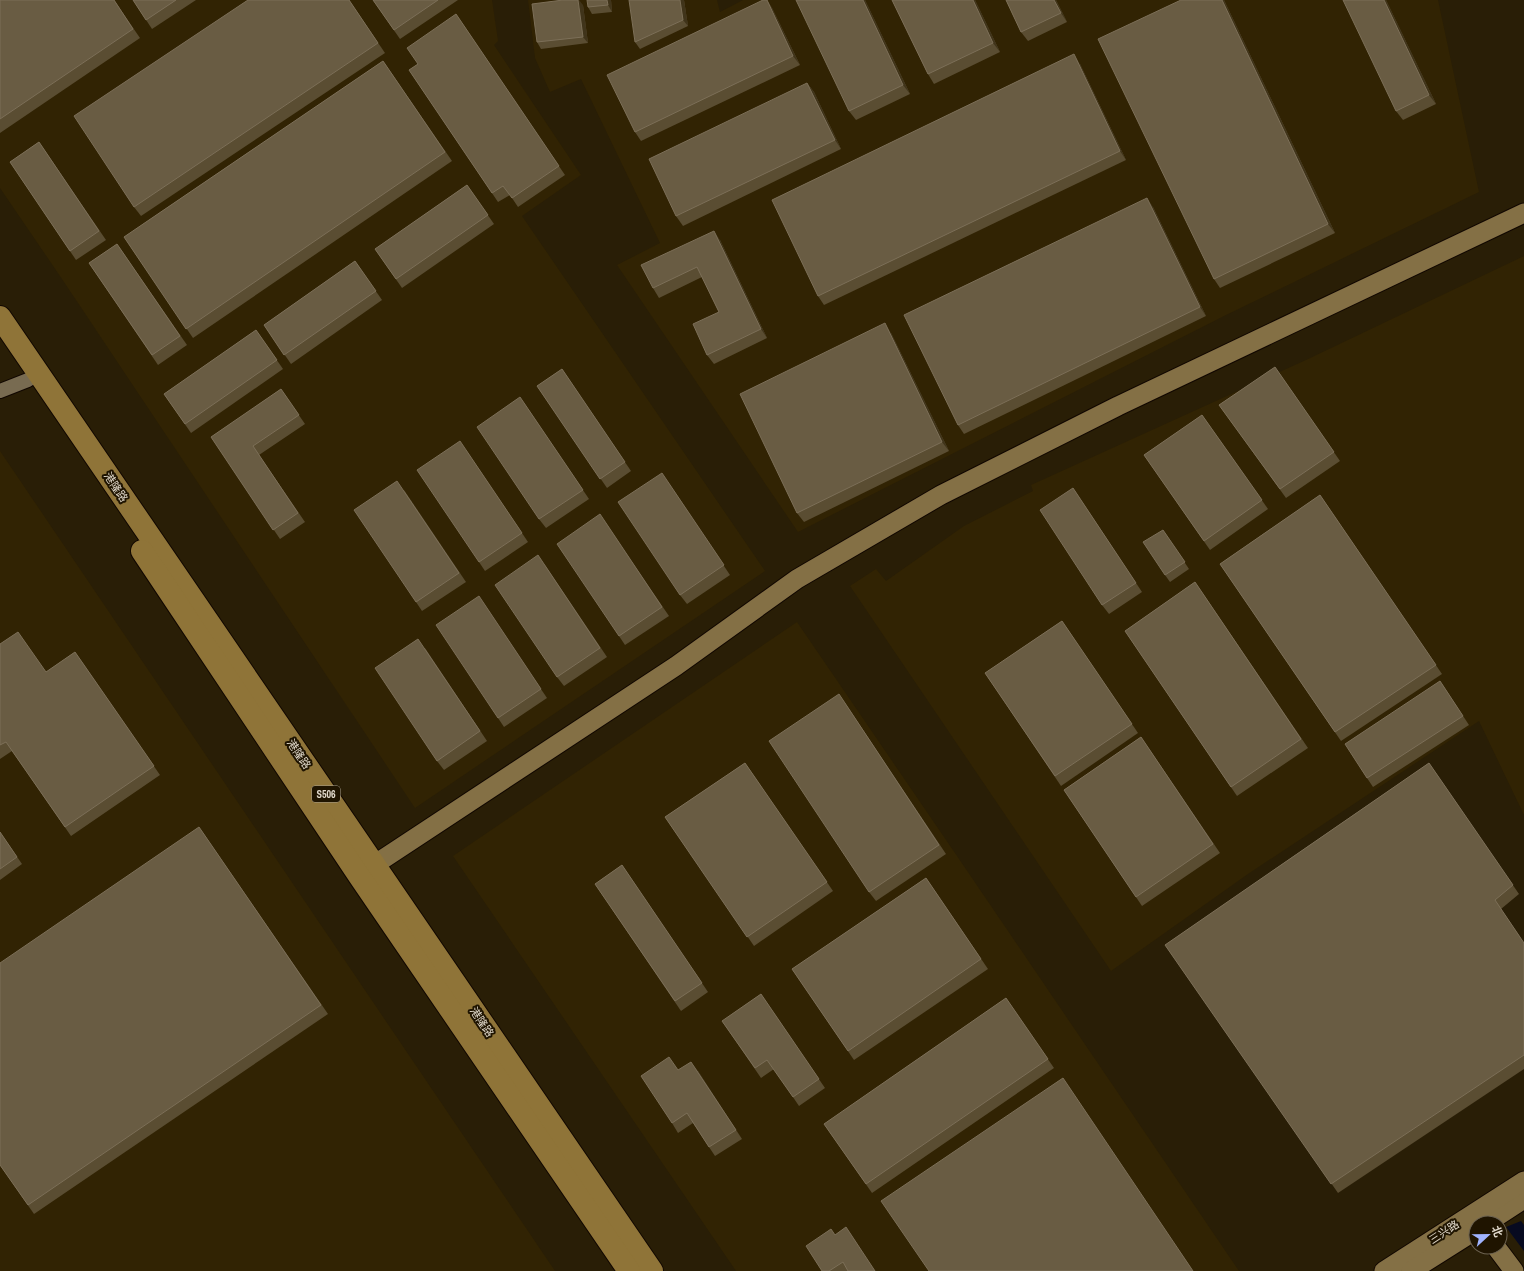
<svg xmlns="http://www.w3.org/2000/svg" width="1524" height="1271" viewBox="0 0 1524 1271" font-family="'Archivo Narrow','Noto Sans SC',sans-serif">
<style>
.built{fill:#312303}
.water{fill:#070a20}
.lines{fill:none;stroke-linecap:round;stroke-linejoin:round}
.street-casing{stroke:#110700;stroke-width:16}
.secondary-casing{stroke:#110700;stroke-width:21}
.primary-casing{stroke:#110700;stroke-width:24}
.street{stroke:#786b51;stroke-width:14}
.secondary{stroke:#847045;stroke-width:19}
.primary{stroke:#8f7438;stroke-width:22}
.wall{fill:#5a4d32}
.shaded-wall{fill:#40341a}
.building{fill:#695c43;stroke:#7c6f58}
.labels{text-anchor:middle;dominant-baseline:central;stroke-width:4;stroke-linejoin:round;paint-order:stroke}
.shield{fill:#1f1400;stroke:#a79e8e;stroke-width:1}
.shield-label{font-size:10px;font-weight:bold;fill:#e1d9cb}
.street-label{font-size:11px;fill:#e1d9cb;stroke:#1f1400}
</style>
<rect width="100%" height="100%" fill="#291e06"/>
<g class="built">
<polygon points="0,0 492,0 498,41 494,45 581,175 522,216 765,571 415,808 62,279 0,188"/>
<polygon points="528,0 717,0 720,12 743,0 1438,0 1479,192 1224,316 798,532 617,265 660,243 581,79 550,92 535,58"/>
<polygon points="1524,256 1524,815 1479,721 1248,874 1111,971 850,586 876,569 886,581 964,526 1033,491 1031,485 1306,360"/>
<polygon points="0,451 555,1271 0,1271"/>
<polygon points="797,622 957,856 1239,1271 736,1271 453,856"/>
</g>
<polygon class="water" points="1521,1221 1524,1225 1524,1251 1506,1227"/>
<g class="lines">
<g class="street-casing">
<polyline id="street" points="0,391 28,380"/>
</g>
<g class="secondary-casing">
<g id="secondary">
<polyline points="374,865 676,666 797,579 941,495 1118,406 1524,213"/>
<polyline points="1487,1223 1524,1199"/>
<polyline points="1496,1247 1514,1271"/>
<polyline points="1384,1271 1524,1181"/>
<polyline points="1411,1271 1476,1230"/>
</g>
</g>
<g class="primary-casing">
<g id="primary">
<polyline points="0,317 652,1271"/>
<polyline points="142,551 359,876 629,1271"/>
</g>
</g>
<use href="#street" class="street"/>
<use href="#secondary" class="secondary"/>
<use href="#primary" class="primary"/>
</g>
<g class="wall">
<polygon points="0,0 114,0 140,38 0,133"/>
<polygon points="133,0 196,0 152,29"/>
<polygon points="349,0 385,53 141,216 134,207"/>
<polygon points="373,0 458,0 400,39"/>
<polygon points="611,0 612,12 592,14 588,7"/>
<polygon points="684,0 688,26 640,49 635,42"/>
<polygon points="763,0 767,0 772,8 800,65 641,141 635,132"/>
<polygon points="865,0 910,94 856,120 849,111"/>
<polygon points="892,0 975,0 1000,52 934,84 928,74"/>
<polygon points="1006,0 1056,0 1067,22 1028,41 1021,32"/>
<polygon points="1181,0 1224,0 1335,233 1220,288 1214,279"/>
<polygon points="1386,0 1436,104 1403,120 1396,111"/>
<polygon points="583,5 588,43 541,49 537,42"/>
<polygon points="456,14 565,175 518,207 510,195 498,202 409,70 418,64"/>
<polygon points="383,61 452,161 193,338 124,237"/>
<polygon points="1080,64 1126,160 824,305 818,296"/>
<polygon points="807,83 814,92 841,149 683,226 676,216"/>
<polygon points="39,142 106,240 76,260 10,162"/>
<polygon points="467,185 494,224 402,288 375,249"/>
<polygon points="1153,207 1206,316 964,434 958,425"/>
<polygon points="720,240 767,338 714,364 707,355 719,312 702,277 659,298 653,288"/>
<polygon points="117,244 187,345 158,365 89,263"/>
<polygon points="355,261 382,300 291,364 264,325"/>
<polygon points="256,330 283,369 191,433 164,394"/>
<polygon points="891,333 949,451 804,522 797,513"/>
<polygon points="1275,367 1340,461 1286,498 1219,405"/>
<polygon points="562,369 631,471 607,488 537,386"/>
<polygon points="281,389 305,424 259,455 305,522 280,539 211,437"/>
<polygon points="520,397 589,499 546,528 539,519"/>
<polygon points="1202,415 1268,509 1210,550 1144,455"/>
<polygon points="466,450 528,542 485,571 479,562"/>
<polygon points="668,482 730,575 687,604 680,595"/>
<polygon points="1073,488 1142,592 1109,614 1102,605"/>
<polygon points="404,490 466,582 422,611 416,602"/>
<polygon points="1320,495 1442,674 1341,741 1220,564"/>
<polygon points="606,524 669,616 625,645 619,636"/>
<polygon points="1163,530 1189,569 1170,582 1165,575"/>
<polygon points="545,565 607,657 564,686 557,677"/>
<polygon points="1195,582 1308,748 1237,796 1125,631"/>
<polygon points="485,606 547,698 504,727 498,718"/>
<polygon points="1062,621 1138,733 1061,786 985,673"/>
<polygon points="0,644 46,672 75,652 160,775 71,836 12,751 0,759"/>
<polygon points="425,648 487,741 444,770 437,761"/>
<polygon points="1440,681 1469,725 1373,787 1367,778"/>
<polygon points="845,703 946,854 876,901 869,892"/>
<polygon points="1141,737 1220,853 1142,906 1064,790"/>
<polygon points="745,763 833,891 754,946 665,817"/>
<polygon points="1429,763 1519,894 1501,909 1524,943 1524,1069 1338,1193 1165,945"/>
<polygon points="199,827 328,1014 34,1214 0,1165"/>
<polygon points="0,832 22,864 0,880"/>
<polygon points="622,865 708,992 681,1011 595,884"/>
<polygon points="926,878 988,969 854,1060 792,969"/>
<polygon points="761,994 825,1088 799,1106 774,1069 761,1078 722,1021"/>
<polygon points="1006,998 1054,1068 872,1193 824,1124"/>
<polygon points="678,1070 698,1071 742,1139 715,1156 693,1123 678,1133 672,1123"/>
<polygon points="835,1235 875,1271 822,1271"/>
</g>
<g class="shaded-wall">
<polygon points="578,0 579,0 583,5 588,43 583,37"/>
<polygon points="607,0 611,0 612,12 608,5"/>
<polygon points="680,0 684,0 688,26 683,20"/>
<polygon points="767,0 772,8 800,65 793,56"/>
<polygon points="863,0 865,0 910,94 903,85"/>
<polygon points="973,0 975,0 1000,52 993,43"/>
<polygon points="1054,0 1056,0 1067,22 1061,13"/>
<polygon points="1222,0 1224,0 1335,233 1328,224"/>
<polygon points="1384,0 1386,0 1436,104 1429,95"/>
<polygon points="1074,54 1080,64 1126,160 1120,151"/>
<polygon points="807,83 814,92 841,149 835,140"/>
<polygon points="1147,198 1153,207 1206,316 1200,307"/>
<polygon points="714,231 720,240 767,338 761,329"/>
<polygon points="885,323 891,333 949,451 942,442"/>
<polygon points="691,1062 698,1071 742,1139 736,1130"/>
</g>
<g class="building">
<polygon points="0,0 114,0 133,29 0,119"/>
<polygon points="133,0 176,0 146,20"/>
<polygon points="248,0 349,0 378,43 134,207 74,116"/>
<polygon points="373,0 438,0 394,30"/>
<polygon points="563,0 578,0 583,37 537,42 532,4"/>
<polygon points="587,0 607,0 608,5 588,7"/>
<polygon points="629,0 680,0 683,20 635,42"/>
<polygon points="763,0 767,0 793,56 635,132 607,75"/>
<polygon points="796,0 863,0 903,85 849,111"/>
<polygon points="892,0 973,0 993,43 928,74"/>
<polygon points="1006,0 1054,0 1061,13 1021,32"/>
<polygon points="1181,0 1222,0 1328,224 1214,279 1098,39"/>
<polygon points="1343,0 1384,0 1429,95 1396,111"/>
<polygon points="456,14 559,166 512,198 503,186 492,193 409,70 418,64 407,48"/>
<polygon points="1074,54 1120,151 818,296 772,200"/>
<polygon points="383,61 445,152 186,329 124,237"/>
<polygon points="807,83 835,140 676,216 649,159"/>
<polygon points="39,142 99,231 70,251 10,162"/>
<polygon points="467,185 488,215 396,279 375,249"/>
<polygon points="1147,198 1200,307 958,425 904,315"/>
<polygon points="714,231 761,329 707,355 693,324 719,312 697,267 653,288 641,265"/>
<polygon points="117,244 180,336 152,355 89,263"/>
<polygon points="355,261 376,291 284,355 264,325"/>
<polygon points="885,323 942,442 797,513 740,394"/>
<polygon points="256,330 277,360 185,424 164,394"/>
<polygon points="1275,367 1334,452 1280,489 1219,405"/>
<polygon points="562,369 625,462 600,479 537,386"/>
<polygon points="281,389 299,415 253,446 298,513 273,530 211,437"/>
<polygon points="520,397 583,490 539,519 477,427"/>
<polygon points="1202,415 1262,500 1204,541 1144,455"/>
<polygon points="460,441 522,533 479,562 417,470"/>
<polygon points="662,473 724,565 680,595 618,502"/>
<polygon points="397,481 459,573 416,602 354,510"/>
<polygon points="1073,488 1136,583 1102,605 1040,510"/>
<polygon points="1320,495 1436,665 1335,732 1220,564"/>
<polygon points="600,514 662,607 619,636 557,544"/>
<polygon points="1163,530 1185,562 1165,575 1143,542"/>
<polygon points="538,555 600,648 557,677 495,585"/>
<polygon points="1195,582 1301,739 1231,787 1125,631"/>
<polygon points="479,596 541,689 498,718 436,625"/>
<polygon points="1062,621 1132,724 1055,776 985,673"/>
<polygon points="18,632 46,672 75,652 154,766 65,827 6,742 0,745 0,644"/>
<polygon points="418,639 480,731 437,761 375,668"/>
<polygon points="1440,681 1463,716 1367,778 1345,744"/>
<polygon points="839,694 939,845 869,892 769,741"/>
<polygon points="1141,737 1213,844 1136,897 1064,790"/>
<polygon points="745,763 827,882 747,937 665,817"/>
<polygon points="1429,763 1513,885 1495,900 1524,943 1524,1055 1331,1184 1165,945"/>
<polygon points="199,827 321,1005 28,1205 0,1165 0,963"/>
<polygon points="0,832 17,857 0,869"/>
<polygon points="622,865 702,983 675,1001 595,884"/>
<polygon points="926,878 981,959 848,1051 792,969"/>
<polygon points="761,994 819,1079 793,1097 767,1060 755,1068 722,1021"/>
<polygon points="1006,998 1048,1059 866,1184 824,1124"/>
<polygon points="669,1057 678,1070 691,1062 736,1130 709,1147 687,1113 672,1123 641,1076"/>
<polygon points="1063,1078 1193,1271 929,1271 881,1201"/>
<polygon points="846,1227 875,1271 848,1271 843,1262 829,1271 822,1271 806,1246 831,1229 835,1235"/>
</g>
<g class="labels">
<rect class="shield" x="312" y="786" width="28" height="16" rx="3"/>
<g class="shield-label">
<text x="326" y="794">S506</text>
</g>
<g class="street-label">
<text transform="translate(116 487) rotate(56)">港隆路</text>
<text transform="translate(299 754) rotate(56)">港隆路</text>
<text transform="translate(482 1022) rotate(56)">港隆路</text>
<text transform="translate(1444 1232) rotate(-33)">三兴路</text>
</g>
</g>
<g transform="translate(1488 1235) rotate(68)"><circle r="19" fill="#1f1400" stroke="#6d6351"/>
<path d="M0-3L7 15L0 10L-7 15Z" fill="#a0b3fd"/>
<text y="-6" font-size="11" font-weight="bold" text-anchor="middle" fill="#e1d9cb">北</text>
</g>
</svg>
